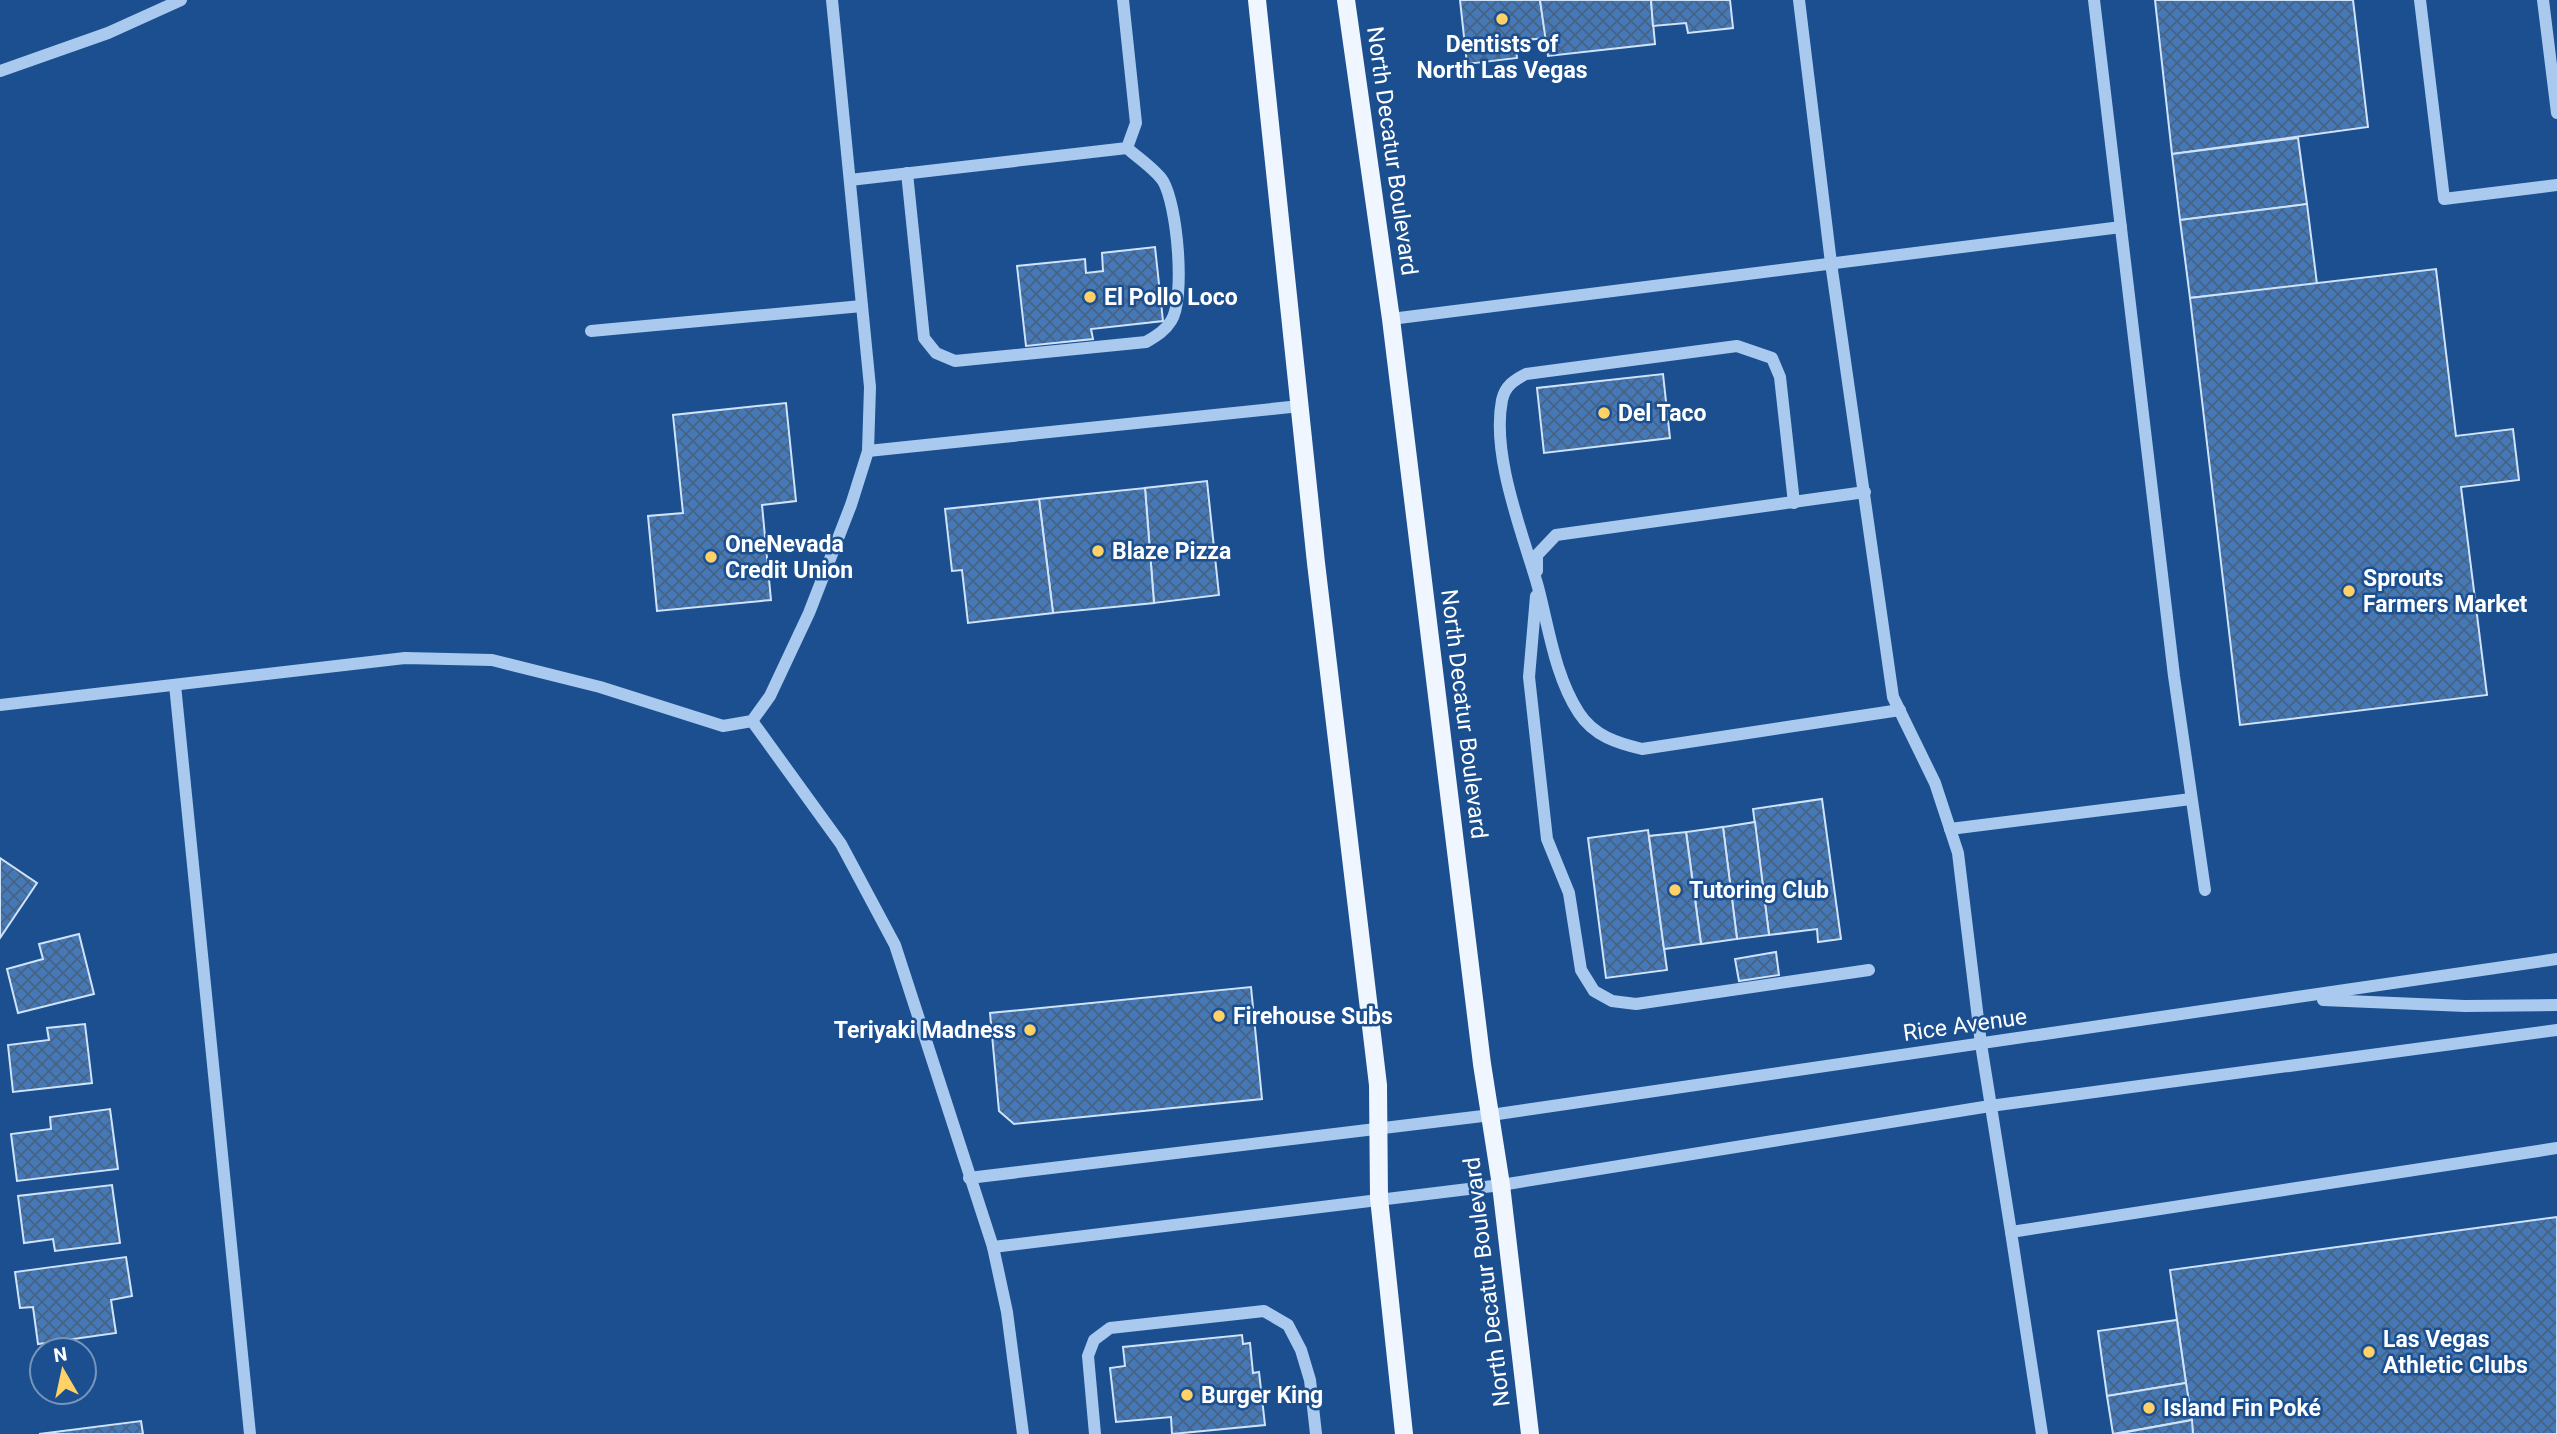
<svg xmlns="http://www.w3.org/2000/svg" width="2557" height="1434" viewBox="0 0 2557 1434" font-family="Roboto,sans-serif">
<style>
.building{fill:url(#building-cross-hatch);stroke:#cfe3fa;stroke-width:2}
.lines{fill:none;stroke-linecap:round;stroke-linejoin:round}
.minor{stroke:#a9c9ee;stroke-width:12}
.major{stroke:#f0f6ff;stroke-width:18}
.poi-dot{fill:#ffd166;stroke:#1b4f8f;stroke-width:2.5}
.labels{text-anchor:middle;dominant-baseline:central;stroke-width:5;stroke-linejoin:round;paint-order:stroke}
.poi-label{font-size:23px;font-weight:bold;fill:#fff;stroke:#1b4f8f;text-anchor:start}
.street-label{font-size:23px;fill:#fff;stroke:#1b4f8f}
</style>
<defs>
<pattern id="building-cross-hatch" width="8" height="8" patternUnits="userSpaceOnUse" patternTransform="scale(1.75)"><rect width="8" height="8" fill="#4478b7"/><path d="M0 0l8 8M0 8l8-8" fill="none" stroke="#486282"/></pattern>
</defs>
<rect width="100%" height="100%" fill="#1b4f8f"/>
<g class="building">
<polygon points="1460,0 1540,0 1546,38 1515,41 1517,58 1467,64"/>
<polygon points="1540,0 1651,0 1655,44 1548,56"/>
<polygon points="1651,0 1730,0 1733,28 1688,33 1686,23 1653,26"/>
<polygon points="2155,0 2353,0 2368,127 2172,154"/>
<polygon points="2298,138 2307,204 2180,220 2172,154"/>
<polygon points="2307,204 2317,284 2190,298 2180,220"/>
<polygon points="1155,247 1163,321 1091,329 1093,339 1026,346 1017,266 1085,259 1086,273 1103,271 1102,253"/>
<polygon points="2436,269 2456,436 2513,429 2519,480 2461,487 2487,695 2240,725 2190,298"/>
<polygon points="1663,374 1670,438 1544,453 1537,388"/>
<polygon points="786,403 796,501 762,505 771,600 657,611 648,516 683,513 673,415"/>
<polygon points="1207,481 1219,595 1154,603 1145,488"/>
<polygon points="1145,488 1154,603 1053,613 1039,499"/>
<polygon points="1039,499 1053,613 968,623 962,570 952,571 945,509"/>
<polygon points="1822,799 1841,939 1818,942 1817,929 1769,935 1753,809"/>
<polygon points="1755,822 1769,935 1737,939 1723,827"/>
<polygon points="1723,827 1737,939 1701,944 1686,832"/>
<polygon points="1648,830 1667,970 1606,978 1588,838"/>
<polygon points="1686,832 1701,944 1664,949 1649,836"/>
<polygon points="0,858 37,883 0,938"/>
<polygon points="79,934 94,994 18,1013 7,969 43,959 39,944"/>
<polygon points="1776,952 1779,975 1739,981 1735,959"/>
<polygon points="1251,987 1262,1099 1014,1124 999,1111 990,1013"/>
<polygon points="85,1024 92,1083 13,1092 8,1045 49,1040 47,1028"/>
<polygon points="110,1109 118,1169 17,1181 11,1134 51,1129 50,1117"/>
<polygon points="112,1185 120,1243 55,1251 53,1239 24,1243 18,1196"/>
<polygon points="2557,1217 2557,1434 2193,1434 2170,1270"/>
<polygon points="126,1257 132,1296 111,1300 116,1333 38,1344 33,1307 20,1308 15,1272"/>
<polygon points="2177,1320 2186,1383 2107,1396 2098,1331"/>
<polygon points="1242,1335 1243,1344 1250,1343 1253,1373 1259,1372 1265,1425 1172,1434 1171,1417 1116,1422 1110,1368 1125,1366 1123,1347"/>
<polygon points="2186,1383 2192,1420 2113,1434 2107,1396"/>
<polygon points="2192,1420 2193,1434 2116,1434"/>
<polygon points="141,1421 143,1434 39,1434"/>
</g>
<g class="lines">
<g class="minor">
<polyline points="1799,0 1831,263 1893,697 1935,783 1958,853 1981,1044 2011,1232"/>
<polyline points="2094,0 2174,676 2205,890"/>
<polyline points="2420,0 2444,199 2557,185"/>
<polyline points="2543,0 2557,113"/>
<polyline points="0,71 108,33 181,0"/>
<path d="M907,173l17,165 12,15 19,8 191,-19c10,-6 19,-11 25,-21 15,-23 6,-117 -8,-140 -8,-12 -25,-23 -36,-33"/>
<polyline points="850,180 1127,148 1136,123 1123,0"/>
<polyline points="1391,319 2121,227"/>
<polyline points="591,331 862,306"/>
<polyline points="868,451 1300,406"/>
<path d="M1794,503l-14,-126 -8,-19 -35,-12 -211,28c-12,6 -21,12 -24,26 -11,56 21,134 36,187 11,42 17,89 41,126 15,23 38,30 63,36l258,-39"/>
<polyline points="1537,571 1537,555 1556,535 1865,492"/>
<polyline points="1536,596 1529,677 1547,839 1569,893 1581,970 1594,991 1612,1001 1636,1004 1869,970"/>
<polyline points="175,685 250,1434"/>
<polyline points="0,705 405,658 492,660 600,687 723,726 752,721 770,696 809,613 851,505 868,451 870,387 832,0"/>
<polyline points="752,721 841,844 895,945 993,1247 1007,1312 1023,1434"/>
<polyline points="1950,829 2191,799"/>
<polyline points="2323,1000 2465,1006 2557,1005"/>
<polyline points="969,1178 1491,1115 2557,959"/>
<polyline points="993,1247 1501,1185 1990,1106 2557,1030"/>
<polyline points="1095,1434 1088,1356 1094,1340 1110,1328 1264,1311 1288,1325 1301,1350 1310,1380 1316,1434"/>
<polyline points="2042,1434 2011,1232 2557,1148"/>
</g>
<g class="major">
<polyline points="1257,0 1316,563 1378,1085 1379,1198 1404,1434"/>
<polyline points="1346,0 1391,319 1482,1064 1501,1185 1530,1434"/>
</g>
</g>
<g class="poi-dot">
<circle cx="1502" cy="19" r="7"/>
<circle cx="1090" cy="297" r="7"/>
<circle cx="1604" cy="413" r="7"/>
<circle cx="1098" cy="551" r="7"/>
<circle cx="711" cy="557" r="7"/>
<circle cx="2349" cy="591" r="7"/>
<circle cx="1675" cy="890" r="7"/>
<circle cx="1219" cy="1016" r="7"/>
<circle cx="1030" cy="1030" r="7"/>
<circle cx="2369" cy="1352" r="7"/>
<circle cx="1187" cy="1395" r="7"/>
<circle cx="2149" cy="1408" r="7"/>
</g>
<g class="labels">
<g class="poi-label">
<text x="1502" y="44" text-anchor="middle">Dentists of<tspan x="1502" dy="26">North Las Vegas</tspan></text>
<text x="1104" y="297">El Pollo Loco</text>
<text x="1618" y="413">Del Taco</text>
<text x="725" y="544">OneNevada<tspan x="725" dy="26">Credit Union</tspan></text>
<text x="1112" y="551">Blaze Pizza</text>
<text x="2363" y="578">Sprouts<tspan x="2363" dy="26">Farmers Market</tspan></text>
<text x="1689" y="890">Tutoring Club</text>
<text x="1233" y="1016">Firehouse Subs</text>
<text x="1016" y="1030" text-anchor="end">Teriyaki Madness</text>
<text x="2383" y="1339">Las Vegas<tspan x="2383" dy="26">Athletic Clubs</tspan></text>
<text x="1201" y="1395">Burger King</text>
<text x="2163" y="1408">Island Fin Poké</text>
</g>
<g class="street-label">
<text transform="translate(1392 151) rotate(82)">North Decatur Boulevard</text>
<text transform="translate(1464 714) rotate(83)">North Decatur Boulevard</text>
<text transform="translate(1965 1025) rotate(-8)">Rice Avenue</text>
<text transform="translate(1487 1282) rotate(-97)">North Decatur Boulevard</text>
</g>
</g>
<g transform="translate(63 1371) rotate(351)"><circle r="33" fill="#1b4f8f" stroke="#7695bc" stroke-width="2"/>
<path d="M0-5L12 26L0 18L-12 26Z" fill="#ffd166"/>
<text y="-10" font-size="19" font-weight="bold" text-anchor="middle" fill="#ffffff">N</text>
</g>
</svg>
